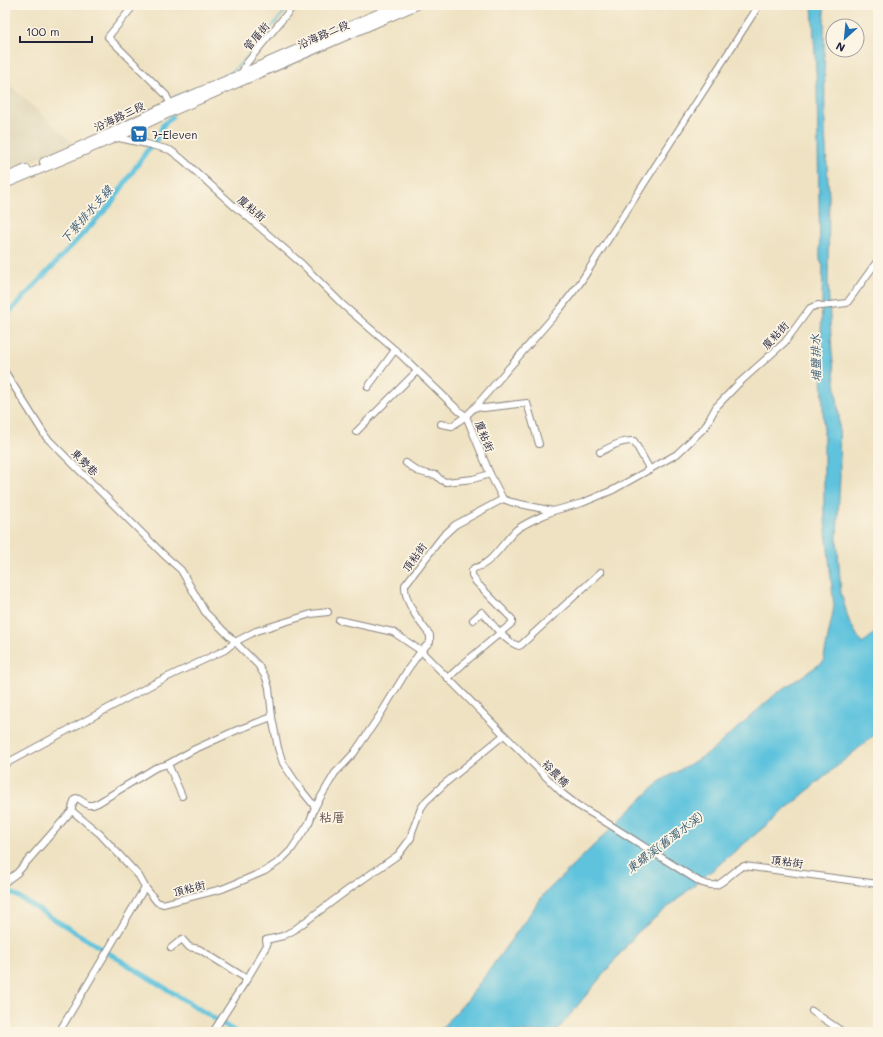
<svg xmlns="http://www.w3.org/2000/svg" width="883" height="1037" viewBox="0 0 883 1037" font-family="Mali,'LXGW WenKai TC',sans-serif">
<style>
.built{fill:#ddd3b5}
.water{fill:#5fc3dd;stroke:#40728c}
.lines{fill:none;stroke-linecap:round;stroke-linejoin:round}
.stream{stroke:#5fc3dd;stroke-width:1.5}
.canal{stroke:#5fc3dd;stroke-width:5}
.minor-casing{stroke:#88827e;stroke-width:8}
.major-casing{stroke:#88827e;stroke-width:10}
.minor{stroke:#fff;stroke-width:6}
.major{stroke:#fff;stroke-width:8}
.labels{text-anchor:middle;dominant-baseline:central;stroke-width:3.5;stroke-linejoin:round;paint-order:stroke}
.street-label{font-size:11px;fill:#22223b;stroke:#fcf5e5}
.poi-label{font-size:11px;fill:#22223b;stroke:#fcf5e5;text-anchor:start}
.water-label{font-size:12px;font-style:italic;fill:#375a74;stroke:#fcf5e5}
.quarter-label{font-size:13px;fill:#644e4c;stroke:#fcf5e5}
</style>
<rect width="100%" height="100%" fill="#fcf5e5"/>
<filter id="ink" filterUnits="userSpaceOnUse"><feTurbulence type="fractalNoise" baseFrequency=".025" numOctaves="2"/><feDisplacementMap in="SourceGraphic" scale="8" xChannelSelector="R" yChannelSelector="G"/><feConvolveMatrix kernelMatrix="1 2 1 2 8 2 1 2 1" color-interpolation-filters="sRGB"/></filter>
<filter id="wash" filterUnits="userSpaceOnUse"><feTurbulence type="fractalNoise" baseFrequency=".012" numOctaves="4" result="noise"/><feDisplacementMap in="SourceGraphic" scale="16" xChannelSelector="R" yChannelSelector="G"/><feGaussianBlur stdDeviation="0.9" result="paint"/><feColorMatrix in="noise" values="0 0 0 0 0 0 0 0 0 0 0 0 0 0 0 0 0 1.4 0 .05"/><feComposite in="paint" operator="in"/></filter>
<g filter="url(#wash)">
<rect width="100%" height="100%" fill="#efe2c2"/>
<polygon class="built" points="5,81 73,143 5,173"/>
<polygon class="water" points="812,5 824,5 825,132 829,196 828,283 832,353 839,416 840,476 837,538 841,593 849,621 862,644 878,630 878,732 637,933 556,1032 438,1032 469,998 545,893 659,782 709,753 777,693 823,662 834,607 824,511 824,437 821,337 823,266 820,260 817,88"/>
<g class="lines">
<g class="stream">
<polyline points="174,100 174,97 203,86 232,72 243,61 290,5"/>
<polyline points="5,889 12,893"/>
</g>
<g class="canal">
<polyline points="5,317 110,205 146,152 157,139 163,125 172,117"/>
<polyline points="12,893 236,1032"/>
</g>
</g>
</g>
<g filter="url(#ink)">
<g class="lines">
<g class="minor-casing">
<g id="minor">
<polyline points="134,5 108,37 166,95 172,107"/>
<polyline points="241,75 246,64 294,5"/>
<polyline points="114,137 147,144 170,150 182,159 235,207 242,212 302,264 343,305 402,356 459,411 466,416 490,474 503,499 511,502 553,511 582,503 613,490 677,454 705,427 716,407 739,383 785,342 810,308 818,305 822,306 847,303 878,260"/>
<polyline points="5,372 46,437 164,555 181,570 205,612 258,665 266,678 269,688 272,717 278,748 283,763 299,787 315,807"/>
<polyline points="368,387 395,350"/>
<polyline points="475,407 484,408 527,403 539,444"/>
<polyline points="441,424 452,426 466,416 475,407 560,309 580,283 759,5"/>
<polyline points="356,432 417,371"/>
<path d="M600,452c11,-5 21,-12 34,-11l16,29"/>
<polyline points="406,463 417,471 428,474 436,475 441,480 446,482 473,479 490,474"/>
<path d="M339,620l54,12 28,19 142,143 14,11 19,11 104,66c5,2 11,4 16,3 9,-2 18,-16 28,-19l134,18"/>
<path d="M473,620l9,-8c10,11 23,30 37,34l2,-1 80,-73"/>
<path d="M448,678l15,-14 49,-41v-4l-36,-37 -4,-7v-4l2,-3c16,-2 29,-25 40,-36 9,-9 27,-15 39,-21"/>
<polyline points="5,764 157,682 225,650 235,642 256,631 311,614 328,612"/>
<polyline points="168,764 182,796"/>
<path d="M72,811l28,23 39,42 6,11 12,15 6,2 59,-15 22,-9 21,-9 15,-10 11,-11 18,-27 6,-16 20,-34 8,-8 11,-12 26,-38 28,-46 13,-18 9,-9v-7c-10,-12 -26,-33 -25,-50l37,-48 13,-12 48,-26"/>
<path d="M5,882l12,-9 50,-57c1,-1 3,-3 4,-4 2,-5 1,-10 5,-14l3,1 9,6h5l5,-2 57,-35 13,-4 25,-14 44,-20 35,-13"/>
<polyline points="171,948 182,939 189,947 199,949 247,979"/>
<polyline points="812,1011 843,1032"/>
<polyline points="59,1032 108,950 145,887"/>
<polyline points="213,1032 247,979 267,945 266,940 283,936 294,930 349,889 398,855 411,838 412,832 421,808 426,801 443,785 504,735"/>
</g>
</g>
<g class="major-casing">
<g id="major">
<polyline points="44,162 108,134 171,104 241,74 398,5"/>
<polyline points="5,178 26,169"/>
<polyline points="5,184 115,138 173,111 417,5"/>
</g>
</g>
<use href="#minor" class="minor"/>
<use href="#major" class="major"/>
</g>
</g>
<defs>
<g id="supermarket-square" transform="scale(0.9)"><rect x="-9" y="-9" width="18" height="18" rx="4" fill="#1f6fb2" stroke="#fcf5e5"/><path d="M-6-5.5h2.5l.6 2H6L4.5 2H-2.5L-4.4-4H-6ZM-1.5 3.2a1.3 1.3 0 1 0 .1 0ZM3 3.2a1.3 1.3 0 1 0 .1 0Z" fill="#fff"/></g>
</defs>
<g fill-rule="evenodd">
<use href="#supermarket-square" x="139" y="134"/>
</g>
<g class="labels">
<g class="street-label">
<text transform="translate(323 34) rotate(-23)">沿海路二段</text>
<text transform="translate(256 36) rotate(-50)">管厝街</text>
<text transform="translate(119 116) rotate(-25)">沿海路三段</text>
<text transform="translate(252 208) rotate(40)">廈粘街</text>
<text transform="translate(775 335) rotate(-47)">廈粘街</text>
<text transform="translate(485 436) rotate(68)">廈粘街</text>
<text transform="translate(85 462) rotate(45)">東勢巷</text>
<text transform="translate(414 557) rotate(-54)">頂粘街</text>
<text transform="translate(556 773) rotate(45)">裕農橋</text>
<text transform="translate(787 861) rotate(8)">頂粘街</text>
<text transform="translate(189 888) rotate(-15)">頂粘街</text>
</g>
<g class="poi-label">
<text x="152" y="134">7-Eleven</text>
</g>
<g class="water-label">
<text transform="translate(86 214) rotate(-49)">下寮排水支線</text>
<text transform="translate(815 358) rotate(-91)">埔鹽排水</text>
<text transform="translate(664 842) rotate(-37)">東螺溪(舊濁水溪)</text>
</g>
<g class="quarter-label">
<text x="332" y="816">粘厝</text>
</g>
</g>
<rect width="883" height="1037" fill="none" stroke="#fcf5e5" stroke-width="20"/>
<g transform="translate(845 38) rotate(207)"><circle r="19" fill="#fcf5e5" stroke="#a5a1a1"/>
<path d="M0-3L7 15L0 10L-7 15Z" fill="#1f6fb2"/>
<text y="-6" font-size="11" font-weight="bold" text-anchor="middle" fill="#22223b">N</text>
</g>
<path d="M20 36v6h72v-6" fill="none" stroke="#22223b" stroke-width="2"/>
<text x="26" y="36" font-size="12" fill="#22223b" stroke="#fcf5e5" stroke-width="3" paint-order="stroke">100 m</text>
</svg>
